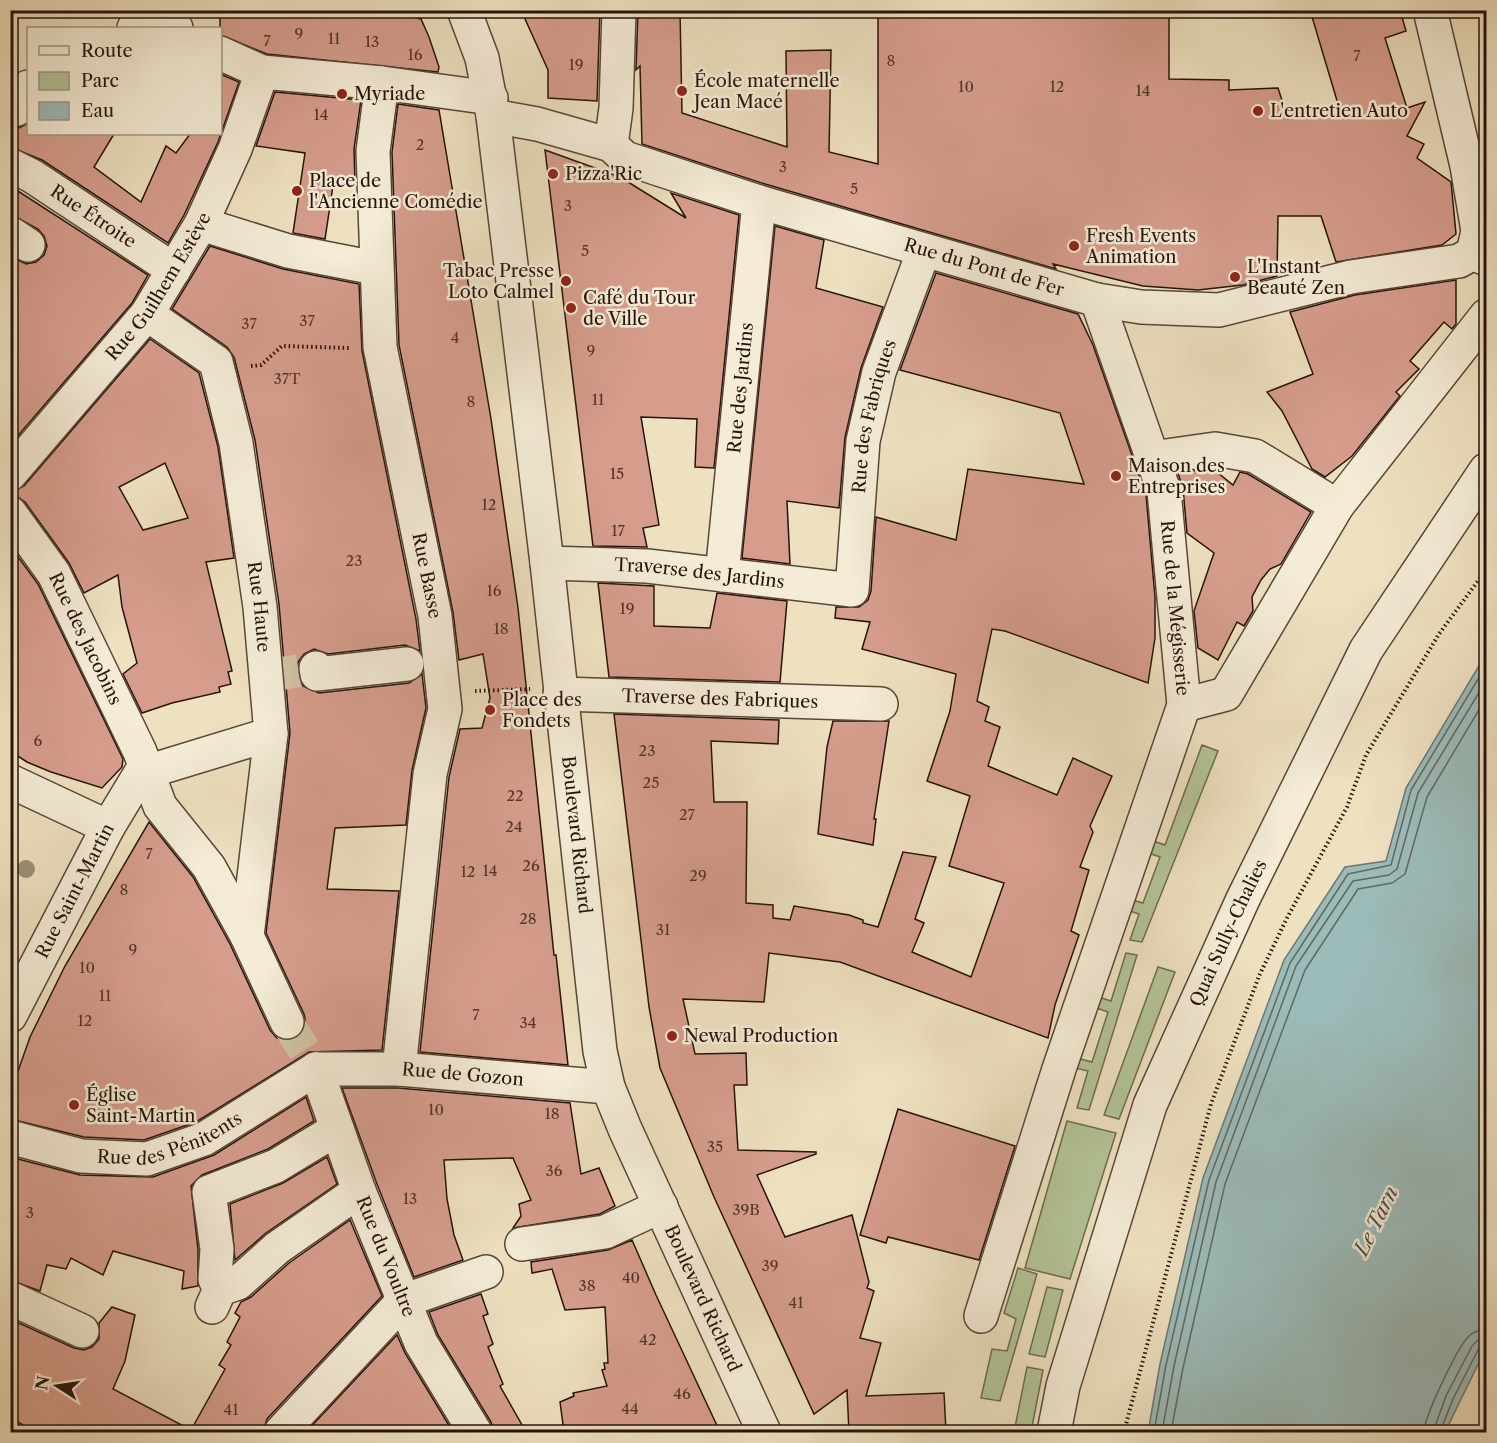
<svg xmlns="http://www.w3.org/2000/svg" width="1497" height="1443" viewBox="0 0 1497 1443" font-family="'Libre Caslon Text',serif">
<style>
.green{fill:#b3c497;stroke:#6c6c52;stroke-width:1.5}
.water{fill:#9cbcba;stroke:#6d7874;stroke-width:1.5}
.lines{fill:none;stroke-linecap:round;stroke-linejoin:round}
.shore{stroke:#616863;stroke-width:1.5}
.building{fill:#d69d8d;stroke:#26130c;stroke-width:1.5;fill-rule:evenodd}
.minor-tunnel{stroke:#d0c2a5;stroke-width:33;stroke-dasharray:33 16;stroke-linecap:butt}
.minor-casing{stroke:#584639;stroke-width:36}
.path{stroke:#26130c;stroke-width:4;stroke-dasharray:1.5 3;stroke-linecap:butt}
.minor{stroke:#f4ecd6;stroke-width:33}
.tree{fill:#9b9278}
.poi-dot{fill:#8f2418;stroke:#f4ecd6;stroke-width:2}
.labels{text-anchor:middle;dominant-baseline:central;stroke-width:5;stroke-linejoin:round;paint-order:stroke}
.number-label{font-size:15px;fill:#52362c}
.poi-label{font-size:18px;fill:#26130c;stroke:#f4ecd6;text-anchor:start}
.street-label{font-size:18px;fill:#26130c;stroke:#f4ecd6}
.water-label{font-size:20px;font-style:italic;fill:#4f4e49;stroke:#f4ecd6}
</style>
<rect width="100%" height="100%" fill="#eee1c0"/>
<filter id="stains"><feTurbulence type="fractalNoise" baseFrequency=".00333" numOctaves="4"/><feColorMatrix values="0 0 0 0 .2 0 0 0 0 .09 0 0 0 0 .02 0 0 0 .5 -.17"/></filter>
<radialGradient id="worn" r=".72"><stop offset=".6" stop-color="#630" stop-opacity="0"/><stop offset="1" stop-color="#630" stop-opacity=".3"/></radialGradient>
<g class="green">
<polygon points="1202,745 1218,751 1142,942 1130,940 1139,914 1115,906 1118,896 1143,903 1160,857 1137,849 1142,837 1165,845"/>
<polygon points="1126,953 1137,955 1089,1110 1077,1108 1088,1071 1067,1066 1069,1056 1092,1062 1108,1012 1085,1004 1089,994 1111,1001"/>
<polygon points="1158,967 1175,972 1119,1119 1104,1115"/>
<polygon points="1067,1121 1116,1133 1070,1279 1025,1268"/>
<polygon points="1018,1268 1037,1274 1000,1401 981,1398 992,1349 1007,1351 1016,1319 1004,1313"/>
<polygon points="1047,1287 1063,1290 1045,1357 1029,1354"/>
<polygon points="1027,1367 1043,1370 1031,1432 1014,1432"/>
</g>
<polygon class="water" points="1486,654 1486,1348 1445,1432 1148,1432 1160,1364 1203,1178 1284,960 1345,867 1386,861 1406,788"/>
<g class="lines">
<g class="shore">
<polyline points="1154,1432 1166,1365 1209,1180 1290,963 1348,874 1391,865 1411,790 1486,666"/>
<polyline points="1162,1432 1174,1366 1216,1182 1296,966 1353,881 1389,875 1397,869 1418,793 1486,681"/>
<polyline points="1171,1432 1183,1368 1225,1184 1305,970 1358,889 1392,883 1405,874 1427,797 1486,698"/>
<path d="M1424,1432c0,-15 34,-86 45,-96 5,-5 11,-6 17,-6"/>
<polyline points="1433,1432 1446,1396 1472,1346 1478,1340 1486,1339"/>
<polyline points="1440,1432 1453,1399 1478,1350 1486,1346"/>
</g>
</g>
<g class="building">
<polygon points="220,10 412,10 417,18 421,19 429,37 439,67 438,72 267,54 220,35"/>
<polygon points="521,10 600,10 597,101 548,98 548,70"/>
<polygon points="638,10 680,10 682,113 787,147 786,51 831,50 829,152 878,164 878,10 1138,10 1146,15 1169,18 1169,79 1229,80 1229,90 1278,88 1288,119 1338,104 1310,10 1400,10 1406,31 1385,38 1407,108 1425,102 1407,136 1424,144 1417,158 1451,182 1456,234 1442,245 1336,262 1321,216 1278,216 1277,276 1243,285 1198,290 1143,286 1053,264 1056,269 765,184 642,144 640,66 636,70"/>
<polygon points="220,74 239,82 218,142 184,215 168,243 42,160 10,147 10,126 19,128 28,123 28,134 114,134 94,167 141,202 166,146 176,153 190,134 220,134"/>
<polygon points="275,92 361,100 354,149 355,182 334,179 325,239 293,233 305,153 256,146"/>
<polygon points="398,104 439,110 491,419 518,608 554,955 556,955 568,1065 420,1052 449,777 460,729 482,728 490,698 483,654 459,660 453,612 399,345 392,152"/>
<polygon points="545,150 620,177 686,218 671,193 739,215 714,468 695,467 697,419 641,417 659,525 643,528 647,547 593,546"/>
<polygon points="10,186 148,275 132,303 10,445 10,256 26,264 36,262 44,255 47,246 44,236 38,229 10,214"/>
<polygon points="775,226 824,240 816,288 883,307 861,368 845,437 839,508 787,501 790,564 742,558"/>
<polygon points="210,246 283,269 359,284 362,351 416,619 420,651 405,645 328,654 314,649 304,654 298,662 297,670 303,686 319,693 409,683 422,674 426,708 412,770 406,825 335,828 327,889 399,891 382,1050 309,1052 196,1122 144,1140 84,1137 10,1119 10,1094 30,1037 65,966 149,822 193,877 230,944 270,1030 277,1038 286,1041 295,1039 303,1032 306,1024 304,1014 266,933 290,733 279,604 255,440 234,357 227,347 172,309"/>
<polygon points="936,273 1078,314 1093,345 1146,495 1155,597 1155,638 1148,683 1005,631 992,629 977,701 989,707 985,721 1000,727 988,766 1057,795 1073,758 1112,776 1090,826 1093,832 1080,867 1089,870 1071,931 1079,935 1055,1005 1048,1038 840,962 769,953 764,1002 683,999 695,1054 746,1053 747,1085 734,1085 738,1150 816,1152 816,1154 757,1175 785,1237 852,1215 869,1282 867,1288 874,1291 860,1338 881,1343 866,1396 944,1393 946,1432 849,1432 847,1390 814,1414 714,1197 660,1068 649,1007 614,714 779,720 778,744 711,741 714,802 747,802 746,903 773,905 773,918 790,920 794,906 849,915 863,920 863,923 878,927 903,852 936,857 915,919 924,923 912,952 971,977 1004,883 949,866 970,796 927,781 950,711 956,674 862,649 870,622 835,618 836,607 859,607 868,600 871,591 876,517 956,540 968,469 1084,484 1060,413 900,370"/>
<polygon points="1456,280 1456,324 1452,329 1444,322 1410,361 1419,369 1396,392 1400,396 1352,456 1325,477 1312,469 1282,411 1267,392 1313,374 1290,312 1355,295"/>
<path d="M150,339l49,34 19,74 16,111 -28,4 26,109 -4,1 3,12 -12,3 1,5 -48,11 -30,10 -19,-39 14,-11 -15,-56 -4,-32 -34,18 -15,-30 -44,-61 -15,-10 14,-6zM165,463l23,55 -45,12 -24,-43z"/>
<polygon points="1212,468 1233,485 1240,472 1248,474 1311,512 1281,564 1270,569 1261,580 1252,597 1253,611 1244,626 1237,622 1218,660 1198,648 1194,611 1214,553 1187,533 1183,489 1178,473"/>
<polygon points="10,546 38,584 123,759 122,767 102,788 51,772 27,762 10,751"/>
<polygon points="598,583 654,586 654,626 710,628 717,593 787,601 780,682 609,677"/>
<polygon points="833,721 889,721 874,819 876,819 873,845 818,834 827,747"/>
<polygon points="342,1088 398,1088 570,1103 581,1174 599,1168 615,1206 600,1214 513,1228 521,1216 519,1204 531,1200 513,1158 444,1160 447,1199 454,1235 463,1260 414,1277 377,1184"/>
<polygon points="306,1097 314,1121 268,1149 202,1175 191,1186 198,1250 198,1286 182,1289 184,1271 113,1251 103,1275 71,1258 66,1269 47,1265 40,1291 10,1280 10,1157 80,1175 153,1177 214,1155"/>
<polygon points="898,1109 1015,1146 979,1260 888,1237 886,1243 860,1235"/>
<polygon points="327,1157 337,1184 266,1233 235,1260 230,1204 283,1183"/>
<polygon points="350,1220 382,1296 267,1419 263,1432 36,1432 10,1418 10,1319 74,1348 84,1350 92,1347 99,1339 99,1323 112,1307 135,1315 125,1361 113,1389 191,1430 225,1369 219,1365 231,1345 227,1342 240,1317 235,1313 241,1302 251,1297 289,1263"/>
<polygon points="632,1240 656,1295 720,1432 564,1432 560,1402 574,1396 573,1393 607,1386 602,1370 605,1369 604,1363 608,1363 605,1307 565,1310 552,1269 532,1273 531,1262 608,1250"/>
<polygon points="481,1294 488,1314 483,1316 493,1344 488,1347 503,1384 500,1386 526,1432 494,1432 491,1422 438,1335 429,1312"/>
<polygon points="397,1335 405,1353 453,1432 306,1432"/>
</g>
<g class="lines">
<g class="minor-tunnel">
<polyline points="266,676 316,668"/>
<polyline points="287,1022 316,1069"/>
</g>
<g class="minor-casing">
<g id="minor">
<path id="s1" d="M464,10l18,48 11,58 54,447 53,488 8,36 17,42 139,303"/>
<polyline points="1430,10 1467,166 1478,231 1473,253"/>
<polyline points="134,28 164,18 176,28"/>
<polyline points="220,53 262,72 382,83 491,98"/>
<path id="s2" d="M382,83l-9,68 7,196 55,269 10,93 -15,65 -31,295"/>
<polyline points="17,109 28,87"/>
<path id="s3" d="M493,116l44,8 74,21 14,13 134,44 338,98 44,7 78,3 132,-33 108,-16 14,-8 13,6"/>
<polyline points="611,145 616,108 619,10"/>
<path id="s4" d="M10,165l22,11 142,94"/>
<polyline points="201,224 288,251 375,268"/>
<polyline points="10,233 28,245"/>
<path id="s5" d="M1097,300l67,191 20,214 42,-11 111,-188 149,-190"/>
<path id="s6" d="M147,314l69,48 20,81 24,164 11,127 -24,202"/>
<polyline points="1152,458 1215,449 1255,456 1337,506"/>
<path id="s7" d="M10,474l137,-160 54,-90 34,-75 27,-77"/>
<path id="s8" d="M10,513l44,61 86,178 20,54 49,61 38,69 40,86"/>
<path id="s9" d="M547,563l100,3 205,24 11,-149 16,-69 45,-122"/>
<path id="s10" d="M722,575l37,-373"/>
<polyline points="316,668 317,674 407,664"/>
<path id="s11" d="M560,694l321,10"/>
<polyline points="10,781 108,827"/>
<path id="s12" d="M10,1016l98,-189 32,-53 131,-40"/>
<path id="s13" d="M316,1069l43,122 62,152 54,89"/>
<path id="s14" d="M316,1069h83l209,18"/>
<path id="s15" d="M10,1137l71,19 66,3 57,-20 112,-70"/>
<polyline points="522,1244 605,1232 661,1206"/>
<polyline points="220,1289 238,1283 277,1248 359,1191"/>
<polyline points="10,1298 82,1331"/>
<polyline points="212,1307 220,1289 215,1279 217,1249 209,1192 276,1166 337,1129"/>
<polyline points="981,1316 1059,1069 1184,705"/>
<polyline points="281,1432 403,1301 486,1272"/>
<path id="s16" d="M1054,1432l9,-46 87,-281 93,-206 123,-249 120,-180"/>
</g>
</g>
<g class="path">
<polyline points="251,366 261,365 282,346 350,348"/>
<polyline points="475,691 530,689"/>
<polyline points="1124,1432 1211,1104 1259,976 1287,918 1347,807 1366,755 1439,634 1486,570"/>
</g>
<use href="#minor" class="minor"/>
</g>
<circle class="tree" cx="26" cy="869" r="9"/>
<g class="poi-dot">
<circle cx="682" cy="91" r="6"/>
<circle cx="342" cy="94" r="6"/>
<circle cx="1258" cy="111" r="6"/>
<circle cx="553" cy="174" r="6"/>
<circle cx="297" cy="191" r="6"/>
<circle cx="1074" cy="246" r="6"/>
<circle cx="1235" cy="277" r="6"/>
<circle cx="566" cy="281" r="6"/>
<circle cx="571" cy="308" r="6"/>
<circle cx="1116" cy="476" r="6"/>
<circle cx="490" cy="710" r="6"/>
<circle cx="672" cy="1036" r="6"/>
<circle cx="74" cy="1105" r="6"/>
</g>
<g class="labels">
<g class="number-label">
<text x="299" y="33">9</text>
<text x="334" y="38">11</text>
<text x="267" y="40">7</text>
<text x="372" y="41">13</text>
<text x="415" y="54">16</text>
<text x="1357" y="55">7</text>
<text x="891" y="60">8</text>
<text x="576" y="64">19</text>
<text x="966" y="86">10</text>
<text x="1057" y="86">12</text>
<text x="1143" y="90">14</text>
<text x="321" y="114">14</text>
<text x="420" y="144">2</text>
<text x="783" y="166">3</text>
<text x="854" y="188">5</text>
<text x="568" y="205">3</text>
<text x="585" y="250">5</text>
<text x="307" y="320">37</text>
<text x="249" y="323">37</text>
<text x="455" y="337">4</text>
<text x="591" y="350">9</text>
<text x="287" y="378">37T</text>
<text x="598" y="399">11</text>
<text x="471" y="401">8</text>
<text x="617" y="473">15</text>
<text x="489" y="504">12</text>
<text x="618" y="530">17</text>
<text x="354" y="560">23</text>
<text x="494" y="590">16</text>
<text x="627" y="608">19</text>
<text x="501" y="628">18</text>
<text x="38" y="740">6</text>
<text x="647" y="750">23</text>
<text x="651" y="782">25</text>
<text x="515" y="795">22</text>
<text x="687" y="814">27</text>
<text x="514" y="826">24</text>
<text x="149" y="853">7</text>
<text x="531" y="865">26</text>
<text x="490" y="870">14</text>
<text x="468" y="871">12</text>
<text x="698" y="875">29</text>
<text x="124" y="889">8</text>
<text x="528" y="918">28</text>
<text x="663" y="929">31</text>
<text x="133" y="949">9</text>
<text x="87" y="967">10</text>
<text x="105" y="995">11</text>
<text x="476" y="1014">7</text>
<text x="85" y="1020">12</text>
<text x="528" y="1022">34</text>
<text x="436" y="1109">10</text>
<text x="552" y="1113">18</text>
<text x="715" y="1146">35</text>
<text x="554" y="1170">36</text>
<text x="410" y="1198">13</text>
<text x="746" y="1209">39B</text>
<text x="30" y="1212">3</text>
<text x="770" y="1265">39</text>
<text x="631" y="1277">40</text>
<text x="587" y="1285">38</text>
<text x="796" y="1302">41</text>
<text x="648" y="1339">42</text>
<text x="682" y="1393">46</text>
<text x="630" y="1408">44</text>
<text x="231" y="1409">41</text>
</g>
<g class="poi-label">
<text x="694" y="81">École maternelle<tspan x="694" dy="21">Jean Macé</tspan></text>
<text x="354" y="94">Myriade</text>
<text x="1270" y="111">L'entretien Auto</text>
<text x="565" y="174">Pizza'Ric</text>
<text x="309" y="181">Place de<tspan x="309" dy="21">l'Ancienne Comédie</tspan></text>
<text x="1086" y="236">Fresh Events<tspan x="1086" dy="21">Animation</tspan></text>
<text x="1247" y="267">L'Instant<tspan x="1247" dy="21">Beauté Zen</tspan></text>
<text x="554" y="271" text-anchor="end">Tabac Presse<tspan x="554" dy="21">Loto Calmel</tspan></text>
<text x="583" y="298">Café du Tour<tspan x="583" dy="21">de Ville</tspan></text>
<text x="1128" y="466">Maison des<tspan x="1128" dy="21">Entreprises</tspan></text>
<text x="502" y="700">Place des<tspan x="502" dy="21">Fondets</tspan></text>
<text x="684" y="1036">Newal Production</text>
<text x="86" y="1095">Église<tspan x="86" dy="21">Saint-Martin</tspan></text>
</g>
<g class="street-label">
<text stroke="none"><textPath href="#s4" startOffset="98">Rue Étroite</textPath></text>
<text stroke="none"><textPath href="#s3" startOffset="516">Rue du Pont de Fer</textPath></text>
<text stroke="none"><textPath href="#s7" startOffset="240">Rue Guilhem Estève</textPath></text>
<text stroke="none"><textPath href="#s10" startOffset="188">Rue des Jardins</textPath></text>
<text stroke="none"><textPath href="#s9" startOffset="482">Rue des Fabriques</textPath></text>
<text stroke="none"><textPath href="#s9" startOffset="153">Traverse des Jardins</textPath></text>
<text stroke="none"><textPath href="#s2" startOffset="498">Rue Basse</textPath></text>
<text stroke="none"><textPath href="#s6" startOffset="333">Rue Haute</textPath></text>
<text stroke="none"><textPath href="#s5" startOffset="320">Rue de la Mégisserie</textPath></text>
<text stroke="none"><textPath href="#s8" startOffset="147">Rue des Jacobins</textPath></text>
<text stroke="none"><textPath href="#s11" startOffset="160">Traverse des Fabriques</textPath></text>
<text stroke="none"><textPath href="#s1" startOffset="834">Boulevard Richard</textPath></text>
<text stroke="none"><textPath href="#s12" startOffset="141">Rue Saint-Martin</textPath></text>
<text stroke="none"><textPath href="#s16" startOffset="530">Quai Sully-Chalies</textPath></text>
<text stroke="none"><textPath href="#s14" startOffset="147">Rue de Gozon</textPath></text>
<text stroke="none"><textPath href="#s15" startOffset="166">Rue des Pénitents</textPath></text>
<text stroke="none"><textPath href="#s13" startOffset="200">Rue du Voultre</textPath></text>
<text stroke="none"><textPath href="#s1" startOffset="1320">Boulevard Richard</textPath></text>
</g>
<g class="water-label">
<text transform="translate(1376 1221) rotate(-64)">Le Tarn</text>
</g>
</g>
<rect width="1497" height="1443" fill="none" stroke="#eee1c0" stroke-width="36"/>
<rect x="12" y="12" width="1473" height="1419" fill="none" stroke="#26130c" stroke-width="3"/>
<rect x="18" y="18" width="1461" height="1407" fill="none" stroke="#26130c" stroke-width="1.5"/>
<rect x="27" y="27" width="195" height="108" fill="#f4ecd6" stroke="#a29585" stroke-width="1.5"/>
<rect x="39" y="46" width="30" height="9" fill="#f4ecd6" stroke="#a29585" stroke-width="1.5"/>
<text x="81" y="57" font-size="18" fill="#26130c">Route</text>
<rect x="39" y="72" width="30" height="18" fill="#b3c497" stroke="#a29585" stroke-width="1.5"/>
<text x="81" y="87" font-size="18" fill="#26130c">Parc</text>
<rect x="39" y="102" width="30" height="18" fill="#9cbcba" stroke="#a29585" stroke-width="1.5"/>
<text x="81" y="117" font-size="18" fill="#26130c">Eau</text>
<g transform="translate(57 1386) rotate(282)" stroke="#f4ecd6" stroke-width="4.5" paint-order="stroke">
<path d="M0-4.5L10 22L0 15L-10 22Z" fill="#26130c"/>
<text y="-9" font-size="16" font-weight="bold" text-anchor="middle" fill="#26130c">N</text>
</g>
<rect width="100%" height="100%" filter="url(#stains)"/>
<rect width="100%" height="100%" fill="url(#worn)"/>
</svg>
